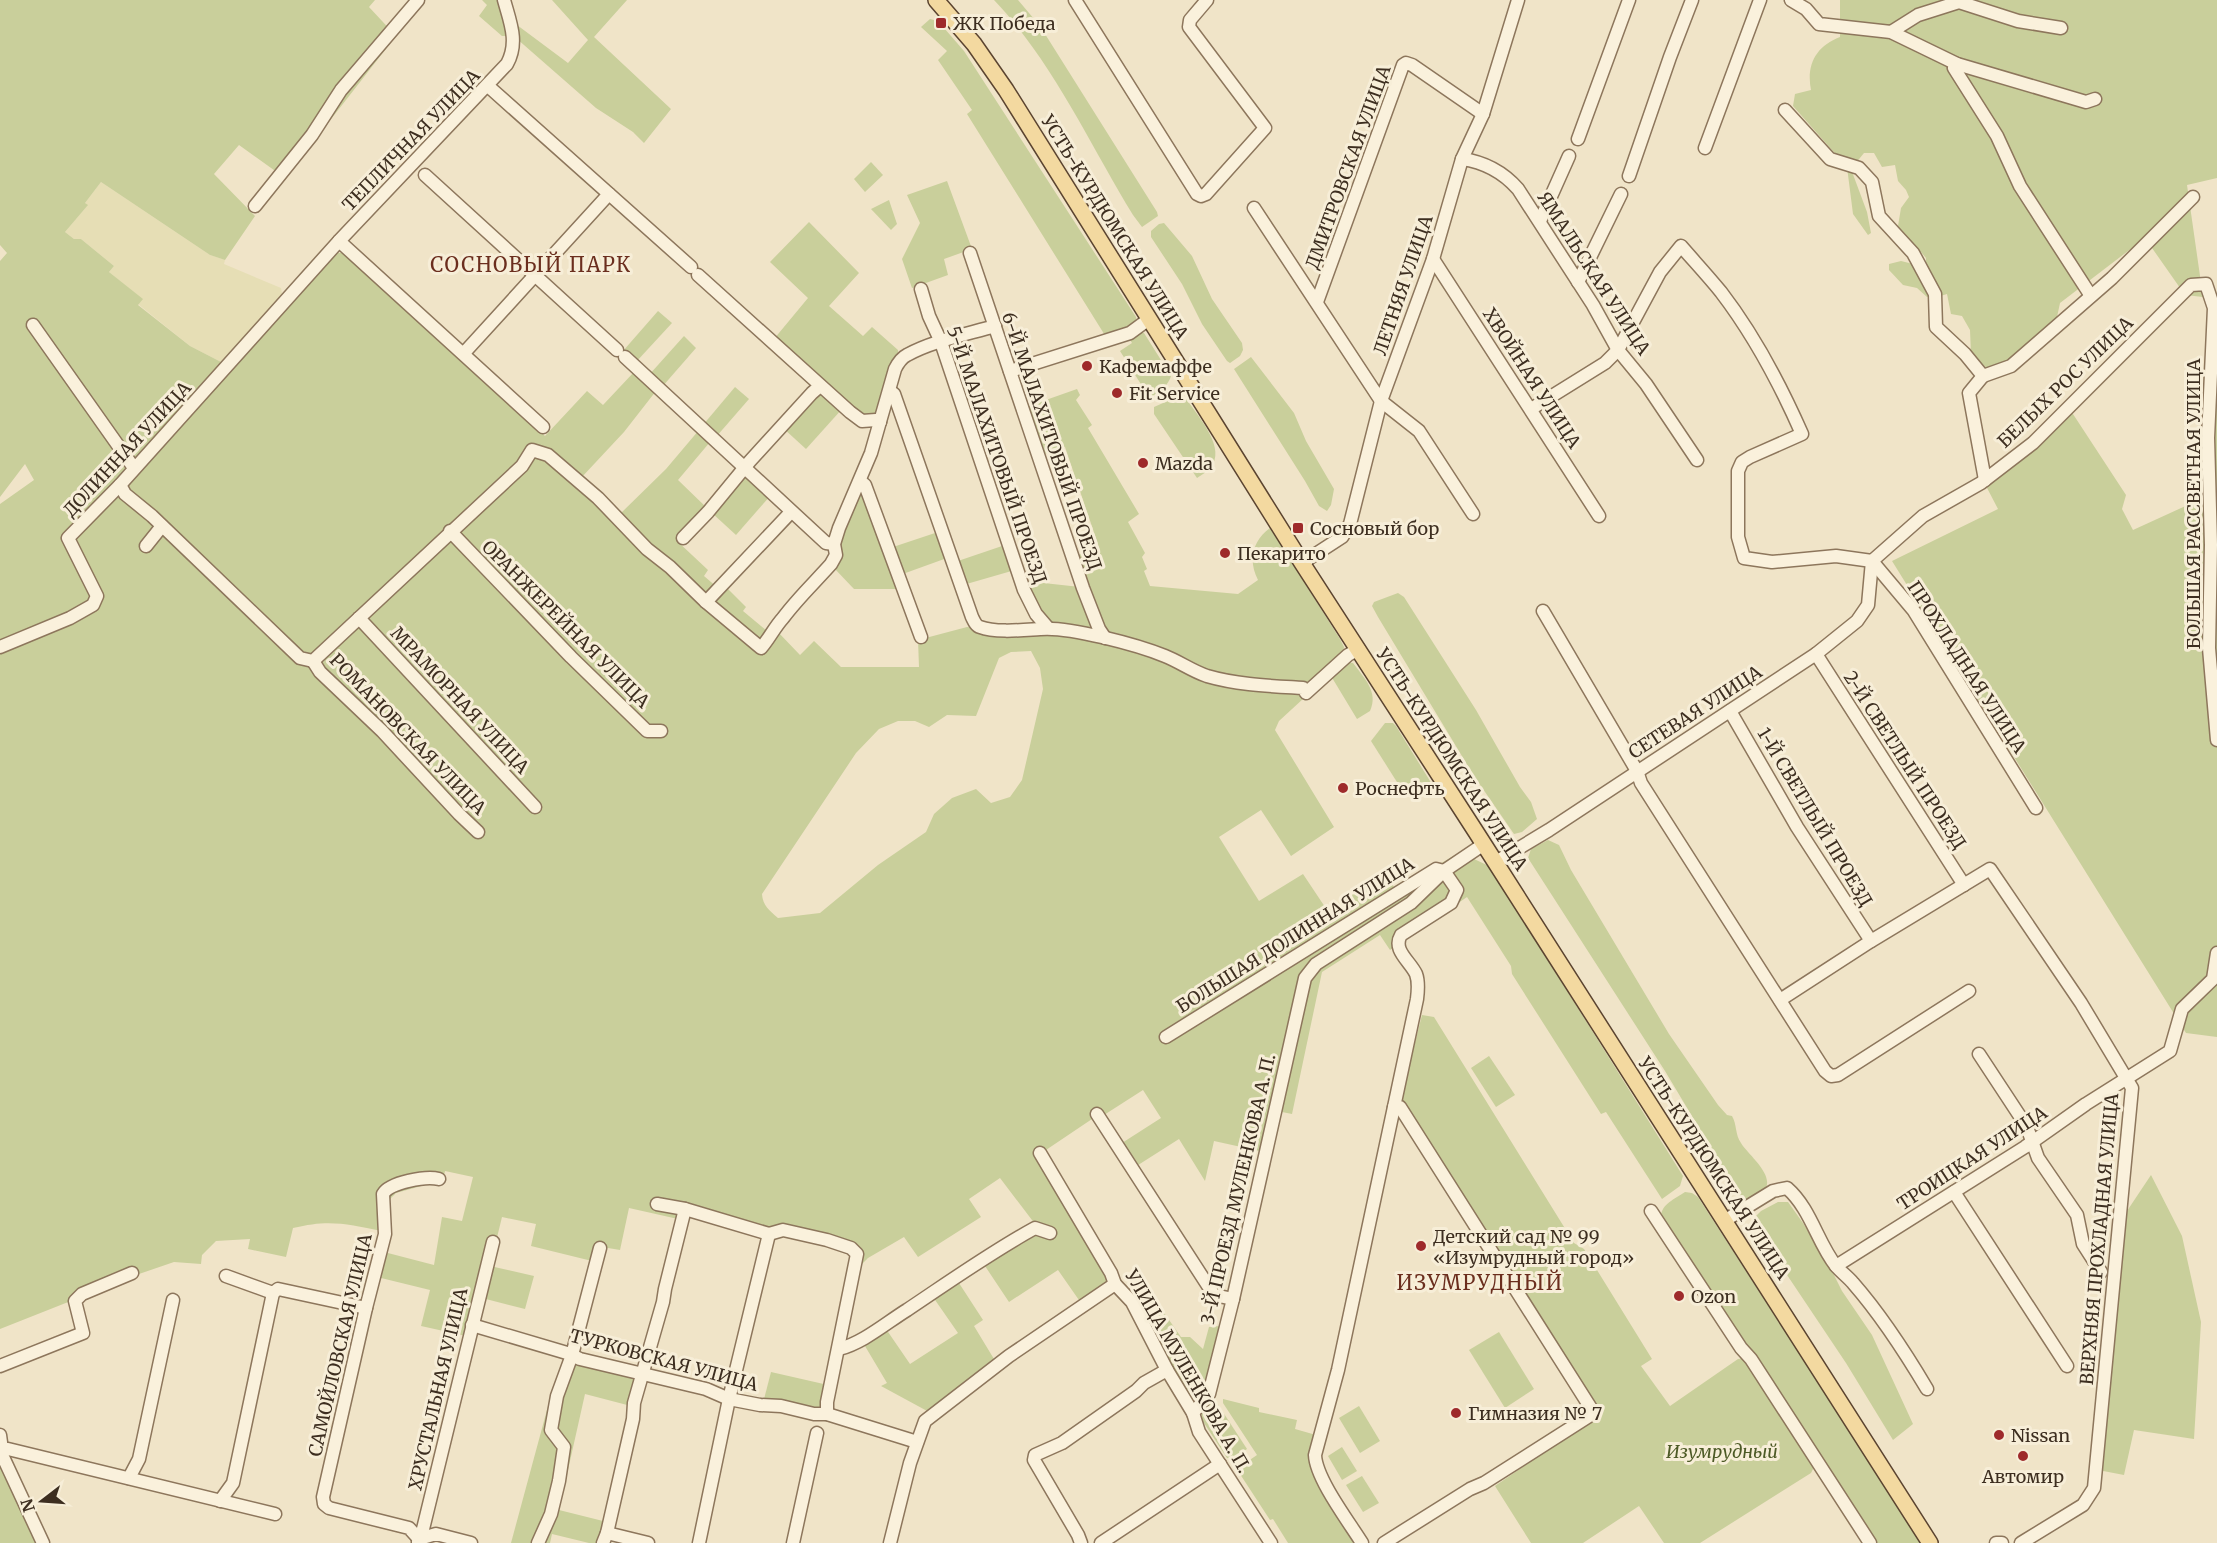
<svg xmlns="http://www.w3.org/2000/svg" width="2217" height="1543" viewBox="0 0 2217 1543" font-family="Merriweather,serif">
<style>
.farmland{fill:#e6deb5}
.green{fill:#c9cf9b;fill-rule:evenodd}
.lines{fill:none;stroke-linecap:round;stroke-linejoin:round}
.minor-casing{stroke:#8d765c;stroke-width:15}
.major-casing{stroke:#5b4430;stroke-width:18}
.minor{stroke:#faf1dc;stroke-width:12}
.major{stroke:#f3d9a0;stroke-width:15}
.poi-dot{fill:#9e2a2b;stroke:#f7eed8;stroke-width:2}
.labels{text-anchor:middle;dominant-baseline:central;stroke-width:6;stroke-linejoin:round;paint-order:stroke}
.poi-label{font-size:18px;fill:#3d2e20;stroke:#f7eed8;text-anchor:start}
.street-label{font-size:18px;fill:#3d2e20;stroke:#f7eed8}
.park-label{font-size:18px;font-style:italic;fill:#4d5a26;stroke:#f7eed8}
.neighbourhood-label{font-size:20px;letter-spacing:1.5px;fill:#6b2e1e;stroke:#f7eed8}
</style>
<rect width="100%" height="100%" fill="#f0e4c8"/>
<polygon class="farmland" points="101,182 210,255 225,260 224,264 281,288 282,294 276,303 223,363 190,346 138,304 142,299 109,272 114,266 81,239 74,239 65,232 87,206 85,203"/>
<g class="green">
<path d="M0,0h375l-6,7 27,29 -111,142 -46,-33 -25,29 41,42 -30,44 -15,-5 -109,-73 -16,21 3,2 -23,27 9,7h7l33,27 -5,6 34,27 -5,6 52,41 33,17 -108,124 9,3 206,-231 8,-6h8l199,183 42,-45 16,14 31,-33 22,19 -32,41 -43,46 39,36 46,-45 33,-39 11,12 -32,38 30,29 -32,31 32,30 -4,6 14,12 8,-1 20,20 -3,4 24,20h10l23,24 14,-14 27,26h78l-1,-27 49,-13 80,4 56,10 61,19 21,10 113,21 6,7 -25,23 -4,9 59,97 -43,29 -30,-46 -42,27 40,64 44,-27 24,36 58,-37 11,17 64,-38 -52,50 -94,60 -50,190 -50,-11 -9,40 -26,-42 -44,28 -13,-24 39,-25 -18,-28 -39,25 -9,2 -52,35 69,120 -4,11 -27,20 -23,-33 -49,32 -26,-39 52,-39 -35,-46 -31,21 12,18 -63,40 -14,-20 -36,21 -10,10v-18l-88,-20 -86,-24 -6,13 -49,-11 -9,42 -24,-4 -4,15 -61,-15 5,-22 -34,-7 -12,49 44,10 -9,33 -43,-11 -16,38 -45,-10 9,-36 -53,-13 7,-25 50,13 8,-48 20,4 11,-44 -28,-6 -2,9 -47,13 -11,11 -3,27c-35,-7 -53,-12 -89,-3l-7,29 -38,-8 2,-10 -34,2 -14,14 -1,9 -27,-2 -35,12 -139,55v-825l34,-24 -9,-16 -25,33v-236l7,-8 -7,-8zM1031,651l9,17 3,21 -21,91 -12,17 -19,6 -15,-14 -24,9 -18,16 -8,18 -48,33 -58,48 -42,5c-9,-8 -15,-12 -16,-24l94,-141 23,-24 19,-8h17l14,6 18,-12 29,1 23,-58 12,-6z"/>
<polygon points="482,0 501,0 510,36 502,36 479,16 487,5"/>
<polygon points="552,0 627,0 594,37 671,109 644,143 633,132 596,108 516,38 513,26 517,25 568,63 588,40"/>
<path d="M994,0h24l22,26 117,186 1,4 -16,11 -9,-12c-44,-72 -80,-153 -139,-215z"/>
<path d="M1840,0h377v178l-30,7 16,112 -18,-2 -40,-57 -85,65 -3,14 -8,13 -37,33 -23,7 -18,-16 -1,-24 -8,-14 -11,-2 -4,-20 -13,4 -7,-1 -10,-9 -14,-3 -14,-15v-6l12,-3 20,5 5,-2v-6l-5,-6 -7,-2 -17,-18 4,-24 8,-11 -3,-7 -8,-9 -3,-16 -13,2 -8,-14h-10l-13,16 16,43 4,21 -3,2 -15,-21 -6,-47 -54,-61 2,-12 16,-4c-5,-25 5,-44 29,-53z"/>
<polygon points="930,19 938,21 964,51 1136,317 1137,324 1106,337 967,114 972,110 938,60 947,51 921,27"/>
<polygon points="871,162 883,175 865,192 854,179"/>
<polygon points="947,181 972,249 944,259 948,275 912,288 902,259 920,223 907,195"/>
<polygon points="889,200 897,224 891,230 871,209"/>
<polygon points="809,222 859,273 829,306 863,336 872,327 898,350 898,357 876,415 863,418 774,339 808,298 770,262"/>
<polygon points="1164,223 1192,256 1212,299 1242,343 1243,350 1240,356 1230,363 1227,361 1202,324 1182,284 1151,237 1151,231 1159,224"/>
<polygon points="658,311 672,323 636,362 623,351"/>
<polygon points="2217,320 2217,1037 2186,1033 1892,561 1998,509 1986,486 2071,411 2126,495 2122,509 2133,530 2203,498 2209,321"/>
<path d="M1137,333h7l27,43c-3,11 -17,22 -27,22l-3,-4 3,-5 -24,-38 12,-8 -3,-5z"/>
<polygon points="684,336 696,348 662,387 649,375"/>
<polygon points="1251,357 1294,413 1306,441 1334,489 1331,505 1327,511 1319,506 1305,481 1234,369"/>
<polygon points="735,387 749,399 716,437 703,425"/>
<path d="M1077,389l3,6 -4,5 16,25 -4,3 51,86 -11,8 17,31 -3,4 5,12 -3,2 6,15 88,8 20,-14c-10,-19 -6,-39 12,-52l70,111 4,8 -1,8 -33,28 -19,2 -82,-13 -102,-38 -31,-78 23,-9 -34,-100 -24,8 -15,-48z"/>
<polygon points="820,392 842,409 806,449 783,428"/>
<path d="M1179,396l6,1c11,17 39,47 28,67l-7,4v4l-9,6 -43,-64v-7z"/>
<polygon points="746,475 770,496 736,535 712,513"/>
<polygon points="861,487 899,589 854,589 834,568 838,544"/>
<polygon points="938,532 947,558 900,575 890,548"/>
<polygon points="1005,545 1015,570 963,585 955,562"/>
<polygon points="1025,581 1080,587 1095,629 1054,625 1046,620"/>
<polygon points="1398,593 1404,597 1476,710 1520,787 1531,802 1537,819 1522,832 1514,834 1474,776 1378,617 1372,606 1374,602"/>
<path d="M1345,662l8,1c11,15 26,29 17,48l-13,8 -26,-43z"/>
<polygon points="1385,723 1393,723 1396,726 1430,781 1432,785 1429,791 1424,793 1402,790 1371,741"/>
<path d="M1548,840l11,5 12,25 98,164 49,71 9,10 5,1c5,8 3,19 9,27 7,12 37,34 22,49 -5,4 -12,7 -17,10l-5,-4 -76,-127 -137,-213 3,-9z"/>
<polygon points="1474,859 1489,866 1683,1176 1680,1186 1662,1199 1606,1112 1601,1114 1512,974 1511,966 1467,897 1390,950 1380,935 1322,972 1292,1114 1282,1112 1309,980 1313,972 1452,870 1465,862"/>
<polygon points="1422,1015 1434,1017 1574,1243 1584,1249 1652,1359 1641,1366 1670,1406 1738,1359 1745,1358 1814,1467 1811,1473 1700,1543 1664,1543 1639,1506 1583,1543 1531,1543 1495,1486 1601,1413 1401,1098"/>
<polygon points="1489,1056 1515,1095 1496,1107 1471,1068"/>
<polygon points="2151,1175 2182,1236 2201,1322 2194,1439 2134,1430 2124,1475 2098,1470 2127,1211"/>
<path d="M1685,1192l7,1 6,4 224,346h-49l-212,-326c0,-13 14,-18 24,-25z"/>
<polygon points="1778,1202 1788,1202 1803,1223 1832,1271 1842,1291 1872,1335 1913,1424 1893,1440 1846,1363 1777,1260 1753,1219 1761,1211"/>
<polygon points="957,1280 983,1320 974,1326 997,1364 929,1412 881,1386 887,1383 862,1341 886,1329 910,1364 958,1333 933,1297"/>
<polygon points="1146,1287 1181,1337 1190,1337 1203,1349 1209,1327 1220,1326 1203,1395 1192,1401 1189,1398 1133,1295"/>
<polygon points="1499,1332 1534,1389 1505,1408 1469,1350"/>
<polygon points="565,1361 636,1377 631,1406 585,1394 559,1510 607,1522 598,1543 589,1543 552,1534 550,1543 511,1543 551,1395"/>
<polygon points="771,1372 828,1385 823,1409 763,1403"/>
<path d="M1223,1399l36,9v4l38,8 -2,9 21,6c-3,12 -8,23 -4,36l45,72h-69l-15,-24 -3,1 -32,-49v-3l19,-13 -34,-52z"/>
<path d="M1214,1402l3,1 30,46 -15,10 -5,-1 -25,-38c-2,-10 2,-15 12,-18z"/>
<polygon points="1359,1406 1380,1441 1360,1453 1339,1418"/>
<polygon points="1342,1447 1357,1471 1342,1480 1328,1456"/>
<polygon points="0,1459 37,1543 0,1543"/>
<polygon points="1362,1476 1379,1503 1363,1512 1346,1485"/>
</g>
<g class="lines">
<g class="minor-casing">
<g id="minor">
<polyline points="1075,0 1197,194 1201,196 1206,194 1265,128 1189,27 1190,20 1207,0"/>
<polyline points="1791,0 1806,9 1819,24 1891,32 1957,64 2086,102 2095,99"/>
<polyline points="1891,32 1918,15 1959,2 2018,21 2061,28"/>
<polyline points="1957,64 1954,68 1997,136 2020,186 2091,296"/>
<polyline points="488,86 691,267"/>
<polyline points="1785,110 1830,159 1859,168 1872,182 1879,216 1913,253 1935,294 1936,327 1965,354 1983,376 1969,393 1985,480"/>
<polyline points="1578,139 1629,0"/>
<polyline points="1705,148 1760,0"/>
<path d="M1462,159c22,3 41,13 56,30l75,116 25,45 28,34 51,76"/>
<polyline points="425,175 617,350"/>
<polyline points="1629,176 1670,57 1692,0"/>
<polyline points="255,206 312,135 341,90 418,0"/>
<polyline points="1254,208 1381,401 1419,431 1473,514"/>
<polyline points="1540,221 1569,156"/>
<polyline points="339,241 543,427"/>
<polyline points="970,253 1083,588 1099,629 1105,638"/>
<polyline points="1433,259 1599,516"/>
<polyline points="698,275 850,412 862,421 876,420 880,422"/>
<polyline points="1578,282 1621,194"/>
<polyline points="921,289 929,316 941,342 1024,590 1036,614 1048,628"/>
<polyline points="1317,302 1403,65 1406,63 1412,65 1483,114"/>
<polyline points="33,325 134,468"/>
<polyline points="464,353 609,194"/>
<polyline points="625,357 826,543 834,544"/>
<polyline points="1010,371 1130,333 1149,319"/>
<polyline points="1983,376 2011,366 2112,278 2193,197"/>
<path d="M890,391l4,3 78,223c2,4 4,9 8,10 16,6 43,3 60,2 28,-3 98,16 125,27 15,6 27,15 42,20 31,9 64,10 96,12l3,5 42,-38 11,-6"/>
<path d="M1531,409l74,-46 13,-13 42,-78 21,-26c13,15 27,30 40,46 33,43 59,92 81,142l-52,23 -8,5 -4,9v66l6,21 28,4 64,-6 36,5 42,50 122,197"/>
<polyline points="860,481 865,485 921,637"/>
<path d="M120,485l5,9 27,22 148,142 13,3 209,-195 10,-16 16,5 50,43 49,51 23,18 36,35 55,46c8,-9 13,-20 22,-30 14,-19 32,-36 48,-54l5,-9 -2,-11 5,-16 32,-75 24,-84c3,-6 6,-11 12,-14 25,-14 61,-21 88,-29"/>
<polyline points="450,531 571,657 647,731 661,731"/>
<polyline points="683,538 708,512 750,461 812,393 820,386"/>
<polyline points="146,546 162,526"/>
<polyline points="1302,563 1342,537 1350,524 1381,401 1433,259 1462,159 1483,114 1518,0"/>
<polyline points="706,602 791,512"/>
<polyline points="1543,611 1637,771 1641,783 1825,1071 1831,1076 1838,1075 1969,991"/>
<polyline points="359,618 535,807"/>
<path d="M0,647l70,-29 23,-13 4,-9 -29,-58 52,-53 219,-244 168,-177c12,-22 3,-42 -3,-64"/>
<polyline points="1816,654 1964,885"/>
<polyline points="313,661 320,672 382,731 459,814 478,832"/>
<polyline points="1730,711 1797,827 1871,941"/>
<polyline points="1496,862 1549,830 1816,654 1857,621 1868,605 1872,561 1923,516 1981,483 2033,443 2191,285 2206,284 2214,308 2208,438 2211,545 2209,648 2217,740"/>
<polyline points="1780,1000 1871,941 1990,869 2081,1003 2132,1088 2094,1488 2083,1505 2021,1543"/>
<polyline points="1166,1037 1436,869 1444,871"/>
<polyline points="1979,1054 2027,1127 2038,1158 2077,1215 2083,1244 2101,1272"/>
<polyline points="1097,1114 1214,1295 1233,1299"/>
<polyline points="1040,1153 1111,1273 1115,1284 1132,1302 1167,1370 1193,1413 1199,1432 1271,1543"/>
<path d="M439,1179c-13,-3 -49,3 -56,15l2,40 -19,74 -43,189 1,7 5,4 80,20 10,11 17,-5 35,9"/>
<polyline points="1954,1192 2067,1366"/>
<polyline points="657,1204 685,1209 769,1234 783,1230 827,1240 851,1248 857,1254 827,1402 827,1414"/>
<polyline points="1651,1211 1741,1348 1751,1359 1870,1543"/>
<path d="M1724,1221l49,-30 14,-3c24,21 30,54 49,78 5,6 12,11 17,17 28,32 52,69 74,106"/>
<polyline points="1836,1266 2025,1147 2086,1104 2170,1051 2182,1009 2213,979 2217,953"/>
<polyline points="226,1276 273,1293 278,1289 366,1308"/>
<polyline points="472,1325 567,1353 580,1359 706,1389 729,1399 760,1405 781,1406 814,1414 827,1414 917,1442"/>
<path d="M839,1349c24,-6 47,-26 68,-39 42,-28 84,-58 128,-82l15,5"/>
<polyline points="0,1366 83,1333 75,1301 82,1294 132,1273"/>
<polyline points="1193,1413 1209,1394 1233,1299 1305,978 1316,964 1411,903 1444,871 1484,844"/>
<polyline points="0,1435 3,1457 43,1543"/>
<polyline points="2,1449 8,1449 275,1514"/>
<polyline points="129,1478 139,1459 173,1300"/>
<polyline points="220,1501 233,1483 273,1293"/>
<polyline points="607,1533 648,1543"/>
<polyline points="418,1542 423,1529 493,1242"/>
<polyline points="538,1543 551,1514 559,1481 564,1447 551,1430 557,1396 572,1355 600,1248"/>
<polyline points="603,1543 607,1533 633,1419 634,1403 663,1302 665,1289 685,1209"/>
<polyline points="699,1543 729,1399 769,1234"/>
<polyline points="793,1543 817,1433"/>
<polyline points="890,1543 910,1463 925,1421 1009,1356 1115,1284"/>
<polyline points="1081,1543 1078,1535 1034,1460 1035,1455 1062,1443 1136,1391 1144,1383 1167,1370"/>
<polyline points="1101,1543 1220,1464"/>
<path d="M1362,1543c-13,-21 -46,-64 -47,-88l23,-85 79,-371c1,-8 2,-17 -1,-25 -6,-13 -24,-24 -15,-39l50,-32 6,-13 -13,-19"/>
<polyline points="1384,1543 1470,1489 1484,1483 1594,1413 1400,1107 1394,1107"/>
<polyline points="1996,1543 2002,1543"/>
</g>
</g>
<g class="major-casing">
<polyline id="major" points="936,0 974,44 1006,90 1302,563 1476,832 1930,1543"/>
</g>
<use href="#minor" class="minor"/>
<use href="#major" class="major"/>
</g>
<g class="poi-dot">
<rect x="935" y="17" width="12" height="12" rx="3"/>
<circle cx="1087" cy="366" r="6"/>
<circle cx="1117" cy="393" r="6"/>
<circle cx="1143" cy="463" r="6"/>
<rect x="1292" y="522" width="12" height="12" rx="3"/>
<circle cx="1225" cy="553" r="6"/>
<circle cx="1343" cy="788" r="6"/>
<circle cx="1421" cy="1246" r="6"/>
<circle cx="1679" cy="1296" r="6"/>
<circle cx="1456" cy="1413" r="6"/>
<circle cx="1999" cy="1435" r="6"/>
<circle cx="2023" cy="1456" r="6"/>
</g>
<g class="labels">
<g class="poi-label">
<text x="953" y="23">ЖК Победа</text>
<text x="1099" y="366">Кафемаффе</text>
<text x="1129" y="393">Fit Service</text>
<text x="1155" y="463">Mazda</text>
<text x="1310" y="528">Сосновый бор</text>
<text x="1237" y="553">Пекарито</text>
<text x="1355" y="788">Роснефть</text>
<text x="1433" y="1236">Детский сад № 99<tspan x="1433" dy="21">«Изумрудный город»</tspan></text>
<text x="1691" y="1296">Ozon</text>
<text x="1468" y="1413">Гимназия № 7</text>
<text x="2011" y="1435">Nissan</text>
<text x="2023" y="1476" text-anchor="middle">Автомир</text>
</g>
<g class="street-label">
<text transform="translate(411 140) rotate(-46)">ТЕПЛИЧНАЯ УЛИЦА</text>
<text transform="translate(1348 167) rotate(-70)">ДМИТРОВСКАЯ УЛИЦА</text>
<text transform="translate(1115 227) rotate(58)">УСТЬ-КУРДЮМСКАЯ УЛИЦА</text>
<text transform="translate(1594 273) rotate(57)">ЯМАЛЬСКАЯ УЛИЦА</text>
<text transform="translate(1403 285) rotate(-71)">ЛЕТНЯЯ УЛИЦА</text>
<text transform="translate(1532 378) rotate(57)">ХВОЙНАЯ УЛИЦА</text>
<text transform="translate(2065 382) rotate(-44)">БЕЛЫХ РОС УЛИЦА</text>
<text transform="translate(1052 441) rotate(71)">6-Й МАЛАХИТОВЫЙ ПРОЕЗД</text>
<text transform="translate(127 449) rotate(-47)">ДОЛИННАЯ УЛИЦА</text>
<text transform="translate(997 455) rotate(71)">5-Й МАЛАХИТОВЫЙ ПРОЕЗД</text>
<text transform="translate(2193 504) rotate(-90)">БОЛЬШАЯ РАССВЕТНАЯ УЛИЦА</text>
<text transform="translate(566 624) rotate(45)">ОРАНЖЕРЕЙНАЯ УЛИЦА</text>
<text transform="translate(1967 667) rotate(57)">ПРОХЛАДНАЯ УЛИЦА</text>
<text transform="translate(460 700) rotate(47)">МРАМОРНАЯ УЛИЦА</text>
<text transform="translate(1695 712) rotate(-33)">СЕТЕВАЯ УЛИЦА</text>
<text transform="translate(408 734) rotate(46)">РОМАНОВСКАЯ УЛИЦА</text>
<text transform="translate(1452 759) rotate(57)">УСТЬ-КУРДЮМСКАЯ УЛИЦА</text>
<text transform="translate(1905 760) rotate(57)">2-Й СВЕТЛЫЙ ПРОЕЗД</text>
<text transform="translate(1815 817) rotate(59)">1-Й СВЕТЛЫЙ ПРОЕЗД</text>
<text transform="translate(1295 935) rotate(-32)">БОЛЬШАЯ ДОЛИННАЯ УЛИЦА</text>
<text transform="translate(1972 1158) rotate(-33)">ТРОИЦКАЯ УЛИЦА</text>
<text transform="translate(1714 1168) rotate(57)">УСТЬ-КУРДЮМСКАЯ УЛИЦА</text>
<text transform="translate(1238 1189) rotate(-77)">3-Й ПРОЕЗД МУЛЕНКОВА А. П.</text>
<text transform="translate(2099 1239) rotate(-85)">ВЕРХНЯЯ ПРОХЛАДНАЯ УЛИЦА</text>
<text transform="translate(340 1345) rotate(-77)">САМОЙЛОВСКАЯ УЛИЦА</text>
<text transform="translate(664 1360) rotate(15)">ТУРКОВСКАЯ УЛИЦА</text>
<text transform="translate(1188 1371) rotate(60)">УЛИЦА МУЛЕНКОВА А. П.</text>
<text transform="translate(438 1389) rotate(-77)">ХРУСТАЛЬНАЯ УЛИЦА</text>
</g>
<g class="park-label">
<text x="1722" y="1451">Изумрудный</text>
</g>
<g class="neighbourhood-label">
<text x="531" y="264">СОСНОВЫЙ ПАРК</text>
<text x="1480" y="1282">ИЗУМРУДНЫЙ</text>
</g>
</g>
<g transform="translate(42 1501) rotate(253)" stroke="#f7eed8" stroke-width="4.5" paint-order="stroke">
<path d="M0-4.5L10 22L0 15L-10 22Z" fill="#3d2e20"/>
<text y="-9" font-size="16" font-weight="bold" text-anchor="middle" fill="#3d2e20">N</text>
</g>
</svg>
